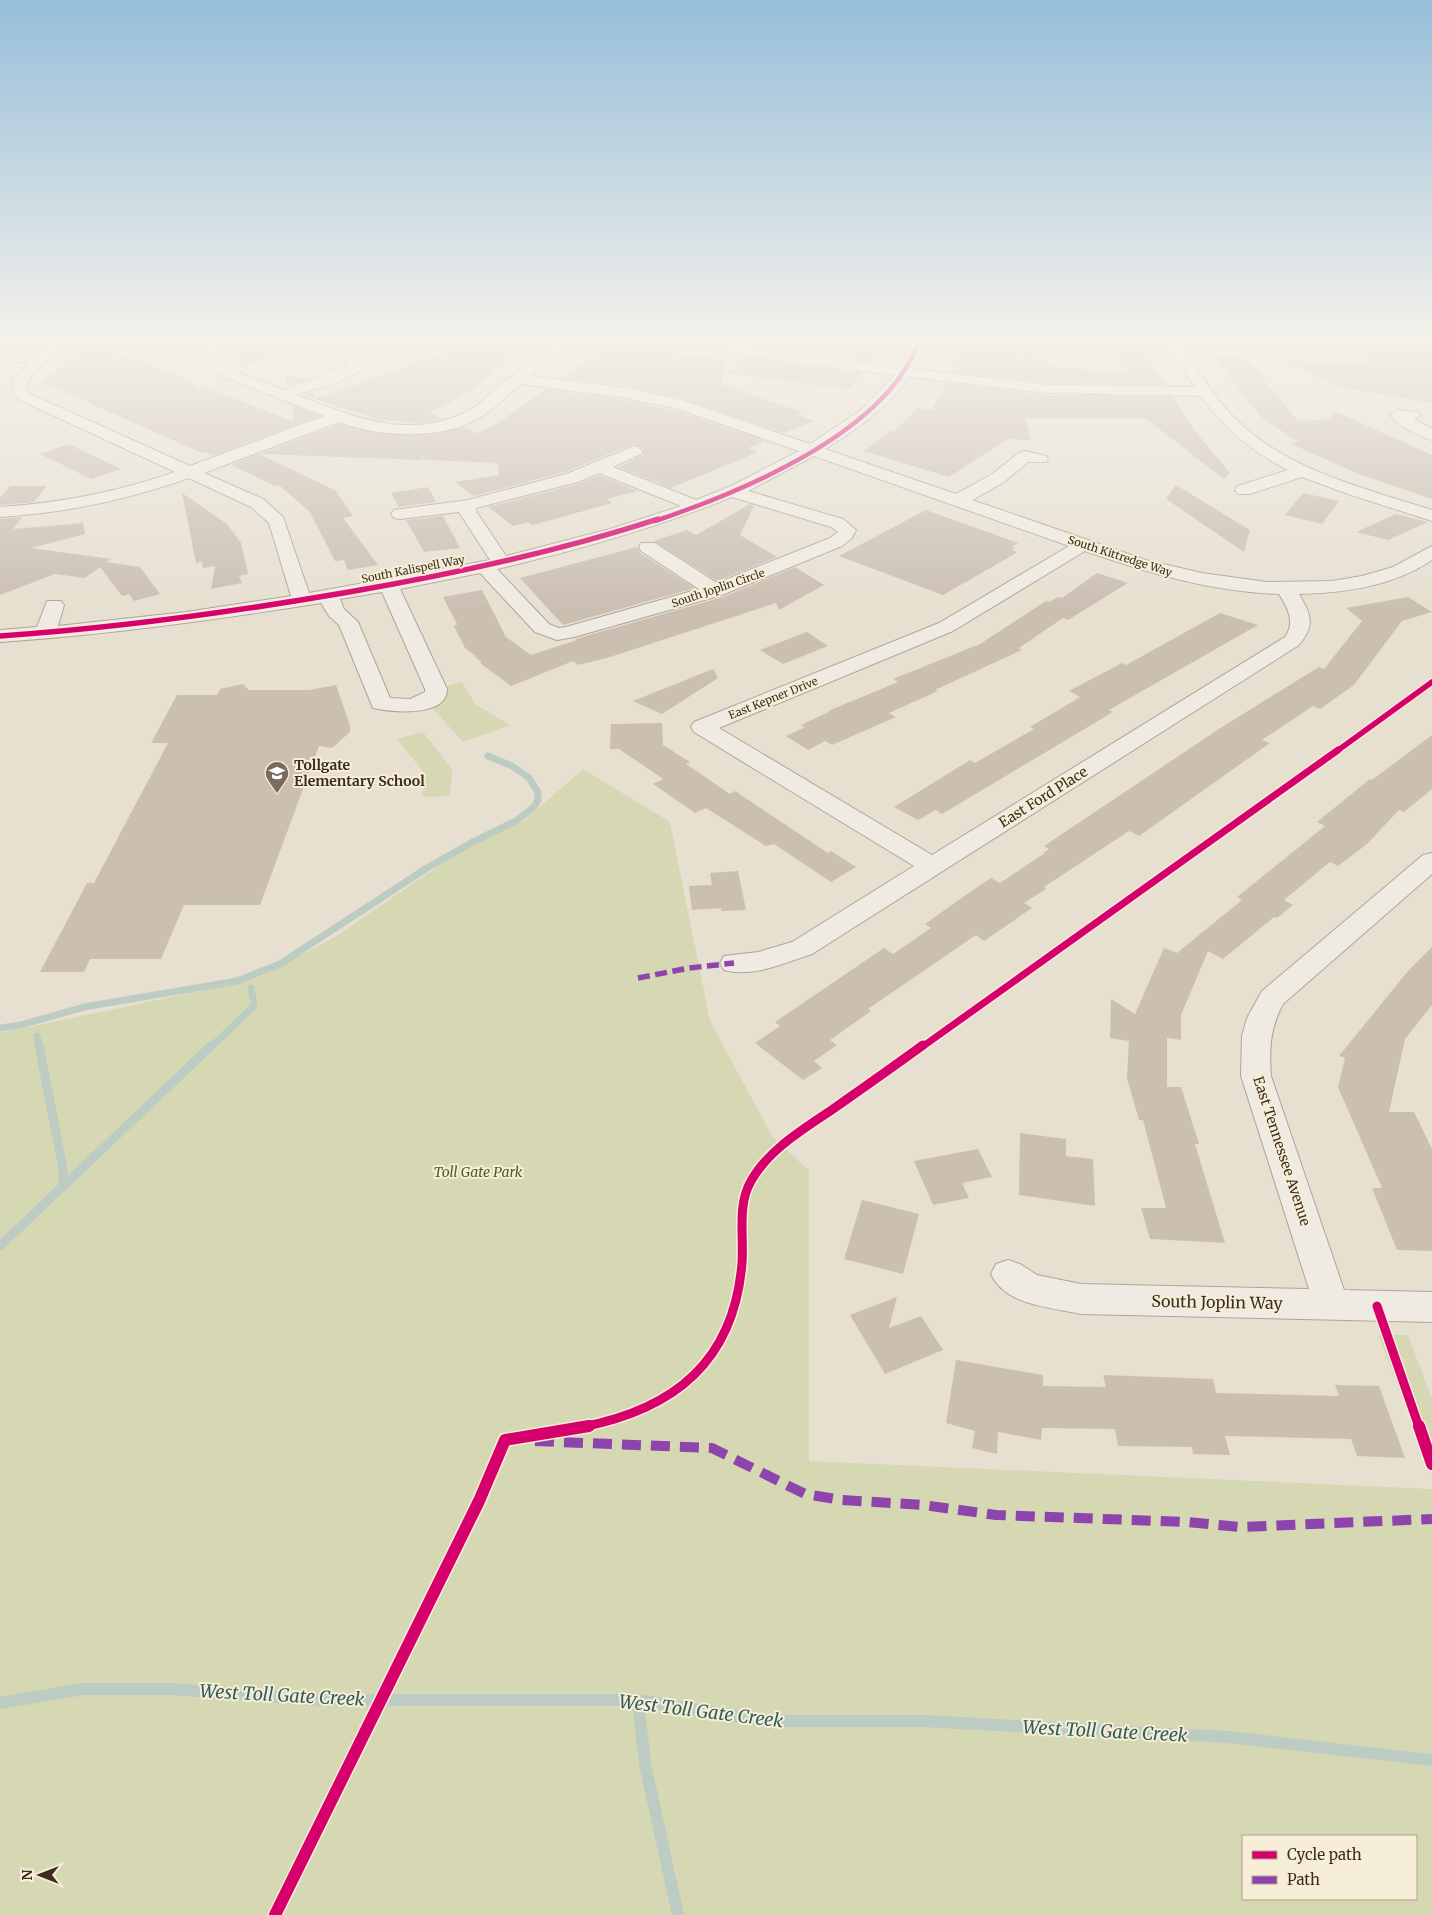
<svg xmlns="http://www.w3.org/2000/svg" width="1432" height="1915" viewBox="0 0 1432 1915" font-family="Merriweather,serif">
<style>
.green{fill:#d6d7b3;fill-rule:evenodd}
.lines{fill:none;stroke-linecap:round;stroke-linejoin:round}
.stream-far2{stroke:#bcccc2;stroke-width:7}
.stream-far1{stroke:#bcccc2;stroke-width:9}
.stream{stroke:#bcccc2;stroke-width:12}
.building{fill:#cbbfb2}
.minor-casing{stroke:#ada599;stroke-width:2}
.minor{fill:#efebe3;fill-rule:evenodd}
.quiet-far1{stroke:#8e44ad;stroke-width:5.5;stroke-dasharray:12 5.5;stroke-linecap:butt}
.quiet{stroke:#8e44ad;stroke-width:10;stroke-dasharray:19 10;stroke-linecap:butt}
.cycleway-far4-casing{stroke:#f7eed8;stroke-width:6}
.cycleway-far3-casing{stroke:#f7eed8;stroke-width:8}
.cycleway-far2-casing{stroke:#f7eed8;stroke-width:10}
.cycleway-far1-casing{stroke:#f7eed8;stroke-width:12}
.cycleway-casing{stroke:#f7eed8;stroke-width:15}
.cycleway-far4{stroke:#d6006c;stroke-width:4.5}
.cycleway-far3{stroke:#d6006c;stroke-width:5.5}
.cycleway-far2{stroke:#d6006c;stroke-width:7}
.cycleway-far1{stroke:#d6006c;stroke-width:9}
.cycleway{stroke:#d6006c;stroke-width:12}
.labels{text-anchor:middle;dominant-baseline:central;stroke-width:4;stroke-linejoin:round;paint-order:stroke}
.far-street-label{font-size:11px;fill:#3d2e20;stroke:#f7eed8}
.poi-label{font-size:14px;font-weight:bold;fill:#3d2e20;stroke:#f7eed8;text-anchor:start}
.street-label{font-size:14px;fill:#3d2e20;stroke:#f7eed8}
.park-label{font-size:14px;font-style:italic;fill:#4d5a26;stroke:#f7eed8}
.near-street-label{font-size:16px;fill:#3d2e20;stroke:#f7eed8}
.near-water-label{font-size:18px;font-style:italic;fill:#2f5d5a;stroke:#f7eed8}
</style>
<rect width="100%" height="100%" fill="#e7e0d1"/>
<g class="green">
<polygon points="462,682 475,704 510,725 463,742 427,702 436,689"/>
<polygon points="423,732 453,771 449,796 422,797 426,775 397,739"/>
<path d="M583,769l87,53 40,199 62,115 37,35v290l623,28v426h-1432v-457h5l-5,-1v-424l219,-46 57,-19 59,-31 125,-86 65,-31zM1243,1836h173v63h-173z"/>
<polygon points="1378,1335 1408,1335 1432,1399 1432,1474"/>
</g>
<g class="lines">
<g class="stream-far2">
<polyline points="0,1028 21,1025 84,1007 237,981 280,964 427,868 471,843 516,821 534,807 538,800 538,792 529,778 512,766 488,756"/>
<polyline points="37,1036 39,1047"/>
<polyline points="211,1047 252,1008 254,1003 251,988"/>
</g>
<g class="stream-far1">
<polyline points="39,1045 63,1169 63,1185"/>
<polyline points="0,1246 212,1045"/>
</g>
<g class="stream">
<polyline points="638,1700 645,1764 678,1915"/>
<polyline points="0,1703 83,1689 172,1689 317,1700 638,1700 765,1721 922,1721 1228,1737 1432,1760"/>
</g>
</g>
<g class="building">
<polygon points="240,341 314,341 315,350 242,366 230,354"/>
<polygon points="474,341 529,341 519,349 523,350 463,396 429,412 443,419 422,423 380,420 302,395 313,392 315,398 341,390"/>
<polygon points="764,341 801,341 879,351 871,362 758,346"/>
<polygon points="965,341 1026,341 1050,366 1128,373 1111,348 1118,349 1113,341 1138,341 1165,385 1048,383 952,372 955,366 949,365"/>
<polygon points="613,342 727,361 721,384 804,413 797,415 814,421 784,433 682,398 626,386 562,378"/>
<polygon points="1348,342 1432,342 1432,403 1338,387 1283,361 1366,363"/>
<polygon points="93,343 189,380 202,391 205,387 295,422 291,405 319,416 212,456 205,452 202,453 44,383 77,351"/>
<polygon points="746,356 803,366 862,373 849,389 725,373"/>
<polygon points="1215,358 1246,358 1298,421 1331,419 1332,410 1432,455 1432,499 1359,474 1289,443 1298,442 1260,416"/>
<polygon points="284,374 305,380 287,386"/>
<polygon points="946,383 1048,395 1173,397 1196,432 1230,473 1224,479 1145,418 1029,418 1025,416 1031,440 1008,439 949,477 864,451 890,431 893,432 918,408 932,410"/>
<polygon points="546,389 626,400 678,411 765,441 748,448 758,452 671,488 618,467 643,455 644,449 634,444 565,472 474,496 455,482 499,475 498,463 426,460 420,456 422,460 260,454 339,424 390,435 428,435 464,427 477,433 497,424"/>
<polygon points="69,444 121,469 91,479 40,454"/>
<polygon points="259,454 335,490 353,516 343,518 378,565 348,570 344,560 335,561 310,512 279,485 275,486 231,465"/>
<polygon points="599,475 638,491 607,499 612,503 533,525 528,522 513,526 488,507 578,484"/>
<polygon points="1176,485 1250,530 1244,552 1166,499"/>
<polygon points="10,486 47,486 34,502 0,505 0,498"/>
<polygon points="428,487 436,502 399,507 391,493"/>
<polygon points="182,493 227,524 241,543 248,574 239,576 242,583 211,589 215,566 203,568 202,562 196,563"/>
<polygon points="1303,493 1339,501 1322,524 1285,515"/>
<polygon points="750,504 754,506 740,535 777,557 717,581 654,541 687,530 696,535"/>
<polygon points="926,510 1018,543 1012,547 1015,548 1012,550 1018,552 943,595 839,556"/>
<polygon points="1396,514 1428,522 1388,540 1356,532"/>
<polygon points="443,516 460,548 424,552 406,520"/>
<polygon points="22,517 13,529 83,523 85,534 31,548 111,559 106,562 140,567 160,594 134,601 129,594 122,596 100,567 85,578 55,574 0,595 0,519"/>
<polygon points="637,547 640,553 695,588 563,625 520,578"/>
<polygon points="795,567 824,585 779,610 776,603 610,657 578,665 573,661 511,686 480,663 482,662 475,657 477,657 465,648 454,626 457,624 443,597 482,590 506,637 531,655 577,640 575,639 723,597"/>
<polygon points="1097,573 1128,583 1068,620 1063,618 1019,648 1022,650 935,690 938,691 889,713 896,717 832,745 825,741 808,750 786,736 805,727 801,725 829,712 828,711 898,682 893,679 980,644 1046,601 1049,602 1059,597 1062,598"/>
<polygon points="1408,597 1432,612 1402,621 1354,685 1320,709 1313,706 1262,740 1270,743 1139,836 1129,831 1044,887 1046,889 1024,903 1032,908 984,941 976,935 868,1009 871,1011 830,1040 837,1045 814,1061 822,1068 803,1080 755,1043 780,1026 775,1022 884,948 893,954 931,928 925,924 973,890 991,878 1000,883 1045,853 1043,853 1049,849 1044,846 1222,727 1319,667 1324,669 1362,621 1346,608"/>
<polygon points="1220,613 1258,625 1109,710 1113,712 942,814 936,810 918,820 894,807 970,760 975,763 1034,729 1030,727 1080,697 1069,691 1122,663 1126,665"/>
<polygon points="807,632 828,646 783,664 760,650"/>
<polygon points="713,669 718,678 662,714 633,701"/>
<polygon points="243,684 249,690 309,690 336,685 350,726 350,732 332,748 319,746 260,905 184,905 161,959 90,959 84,972 40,972 87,883 94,883 168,743 151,743 177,695 217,695 220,689"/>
<polygon points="662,723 663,745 690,762 686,764 730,794 735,791 828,853 831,851 856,867 831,882 774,844 766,846 706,808 695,813 653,784 663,779 619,749 610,749 611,724"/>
<polygon points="1432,735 1432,789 1404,812 1399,810 1367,844 1338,866 1330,862 1284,900 1293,905 1277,918 1274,917 1223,959 1208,951 1181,1015 1181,1040 1167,1038 1167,1087 1181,1087 1199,1144 1195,1144 1225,1243 1150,1239 1141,1208 1166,1208 1143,1120 1139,1120 1127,1078 1129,1041 1110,1038 1111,999 1135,1014 1164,948 1177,953 1242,900 1237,897 1325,826 1317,822 1370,779 1372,780"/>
<polygon points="738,871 746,910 721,911 721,908 692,910 689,886 712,885 710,873"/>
<polygon points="1432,947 1432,1005 1405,1039 1389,1112 1414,1112 1432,1149 1432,1251 1397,1250 1372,1188 1382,1188 1338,1087 1345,1058 1339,1056 1408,971"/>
<polygon points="1020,1133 1066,1139 1066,1156 1093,1159 1095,1206 1019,1195"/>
<polygon points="978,1149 992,1177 962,1183 969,1198 933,1205 914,1161"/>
<polygon points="862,1200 919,1214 903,1274 844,1259"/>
<polygon points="897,1297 889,1328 921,1316 943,1350 885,1374 850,1315"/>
<polygon points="956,1360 1043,1375 1043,1386 1106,1387 1103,1375 1213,1379 1216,1393 1339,1396 1335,1385 1379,1386 1405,1458 1357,1456 1351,1439 1225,1436 1230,1455 1193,1454 1192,1447 1118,1446 1115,1429 1042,1428 1041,1440 998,1432 997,1454 972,1448 975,1431 946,1423"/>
</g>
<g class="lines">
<g class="minor-casing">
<g id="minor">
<path d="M50,341h15l-38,40v9l3,4 160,72 134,-50 -113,-44 -11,-13 1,-8 6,-10h14l-7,14 2,6 6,5 61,24 65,-25 -2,-4 2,-3h10l6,8c-10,14 -51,23 -68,29 57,21 110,46 170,17 10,-4 19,-14 27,-21 22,-17 43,-33 64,-50h15l-42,35 96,12 56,12 128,44 51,-34 34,-35 -92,-11 -109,-19 -7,-4h30l86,15 98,11 11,-26h14l-12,28 134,16 147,2 -32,-46 143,1 5,1 2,3 -2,3 -127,1c19,28 35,55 60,77 49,44 126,63 188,83v11l-81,-26 -49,-18 -52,17h-12l-3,-4 3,-4 50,-16c-36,-18 -63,-41 -87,-74l-153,-3 -139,-16c-21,31 -53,53 -84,72l131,45 36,-20 27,-21 6,-2 21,5 2,3 -2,3h-18l-24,20 -32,18 174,60 56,13 65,9 65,-1 30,-5 31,-9 39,-21v14c-39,26 -86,33 -133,34 13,22 16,31 0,51l-487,309c-28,9 -59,24 -88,16l-4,-7 4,-7 34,-4 34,-10 122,-76 -220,-134 -3,-5 3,-5 245,-99 130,-77 -255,-90 -66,35 95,28 13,11 -4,8 -10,8 -120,49 -148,42 -17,3 -22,-8 -55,-59 -80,16 47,100c0,29 -56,23 -74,19l-34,-83 -10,-9 -8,-13c-106,17 -213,32 -321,39v-12l37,-3 10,-26h14l3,4 -6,21 128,-14 105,-16 -22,-73 -18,-16 -62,-29c-62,22 -124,35 -189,39v-10c60,-4 118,-15 175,-35l-155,-72 -7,-9v-11l16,-18h-29v-8h38zM521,384l105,14 52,11 121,42 -68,35 -35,14 -83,-33 28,-13 2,-3 -8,-5 -69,28 -98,26 -74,10 -3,4 3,4 6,1 59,-7 31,48 -181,33 -26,-76 -20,-18 -59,-26 135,-51c40,15 101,19 140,-4 15,-9 29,-23 42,-34zM599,473l82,33 -71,23 -104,27 -30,-45v-3l102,-26zM732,497l99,30 7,5 -8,6 -113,45 -62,-40h-14l-2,4 2,4 58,38 -133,38 -7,1 -10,-4 -52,-55c81,-19 159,-41 235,-72zM1085,551c63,22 128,41 194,43 8,13 17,28 6,43l-353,218 -213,-127 234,-97zM382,592l43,97v3l-15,7 -20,-1 -32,-76 -14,-13 -4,-10z"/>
<path d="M1398,410l20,2 3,3 -7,4 18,10v11c-14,-4 -33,-13 -42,-25z"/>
<path d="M1432,853v21l-149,130c-13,24 -14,46 -12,72l73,214 88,2v30l-351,-8c-31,-7 -75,-8 -90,-40l5,-10 12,-4 12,4 17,11 44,9 228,5 -68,-213 1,-40 5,-18 15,-27 161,-136z"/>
</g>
</g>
<use href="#minor" class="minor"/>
<polyline class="quiet-far1" points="638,978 689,968 734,963"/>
<polyline class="quiet" points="535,1441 712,1448 805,1494 842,1500 923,1505 996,1515 1188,1522 1240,1527 1432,1519"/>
<g class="cycleway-far4-casing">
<path id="cycleway-far4" d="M655,521c86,-29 232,-88 264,-180"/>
</g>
<g class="cycleway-far3-casing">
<g id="cycleway-far3">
<path d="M0,636c117,-8 233,-24 349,-44 105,-18 208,-40 309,-73"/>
<polyline points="1337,751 1432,682"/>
</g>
</g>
<g class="cycleway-far2-casing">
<polyline id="cycleway-far2" points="922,1047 1338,750"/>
</g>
<g class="cycleway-far1-casing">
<g id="cycleway-far1">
<polyline points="1377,1306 1419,1427"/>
<path d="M582,1427c93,-18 152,-66 160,-164 2,-27 -5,-58 9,-82 18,-32 53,-52 82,-72 30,-21 60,-42 90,-64"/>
</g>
</g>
<g class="cycleway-casing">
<g id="cycleway">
<polyline points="1419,1426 1432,1464"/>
<polyline points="275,1915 479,1501 505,1440 589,1426"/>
</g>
</g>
<use href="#cycleway-far4" class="cycleway-far4"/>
<use href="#cycleway-far3" class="cycleway-far3"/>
<use href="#cycleway-far2" class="cycleway-far2"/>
<use href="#cycleway-far1" class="cycleway-far1"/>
<use href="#cycleway" class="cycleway"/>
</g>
<linearGradient id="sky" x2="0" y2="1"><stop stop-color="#96bed9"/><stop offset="0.56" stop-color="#f4f1ea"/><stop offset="1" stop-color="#f4f1ea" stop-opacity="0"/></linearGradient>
<rect width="1432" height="609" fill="url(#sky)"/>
<defs>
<g id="school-pin" transform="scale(1.25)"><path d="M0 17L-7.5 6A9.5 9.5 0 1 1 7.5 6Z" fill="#786c5e" stroke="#f7eed8"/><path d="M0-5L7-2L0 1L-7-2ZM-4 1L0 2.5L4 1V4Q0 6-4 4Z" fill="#fff"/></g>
</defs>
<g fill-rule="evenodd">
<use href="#school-pin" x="277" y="773"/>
</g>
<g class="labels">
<g class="far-street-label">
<text transform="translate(1120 556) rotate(18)">South Kittredge Way</text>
<text transform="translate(413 569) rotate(-11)">South Kalispell Way</text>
<text transform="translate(718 588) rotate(-19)">South Joplin Circle</text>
<text transform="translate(773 698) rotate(-22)">East Kepner Drive</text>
</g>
<g class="poi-label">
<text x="294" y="765">Tollgate<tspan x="294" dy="16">Elementary School</tspan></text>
</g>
<g class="street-label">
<text transform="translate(1043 797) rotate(-32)">East Ford Place</text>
<text transform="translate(1282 1151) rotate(72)">East Tennessee Avenue</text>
</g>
<g class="park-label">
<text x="478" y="1172">Toll Gate Park</text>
</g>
<g class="near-street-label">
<text transform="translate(1217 1302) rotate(1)">South Joplin Way</text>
</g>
<g class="near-water-label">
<text transform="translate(282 1695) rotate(3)">West Toll Gate Creek</text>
<text transform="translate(701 1711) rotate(7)">West Toll Gate Creek</text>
<text transform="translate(1105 1731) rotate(3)">West Toll Gate Creek</text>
</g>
</g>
<rect x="1242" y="1835" width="175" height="65" fill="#f7eed8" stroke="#ada18e"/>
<rect x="1252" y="1851" width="25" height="8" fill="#d6006c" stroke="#ada18e"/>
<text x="1287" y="1860" font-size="15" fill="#3d2e20">Cycle path</text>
<rect x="1252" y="1876" width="25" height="8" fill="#8e44ad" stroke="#ada18e"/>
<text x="1287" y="1885" font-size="15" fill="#3d2e20">Path</text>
<g transform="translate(40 1875) rotate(270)" stroke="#f7eed8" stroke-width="4" paint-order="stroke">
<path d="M0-4L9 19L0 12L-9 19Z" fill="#3d2e20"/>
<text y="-8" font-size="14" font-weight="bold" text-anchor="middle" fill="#3d2e20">N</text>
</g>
</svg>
